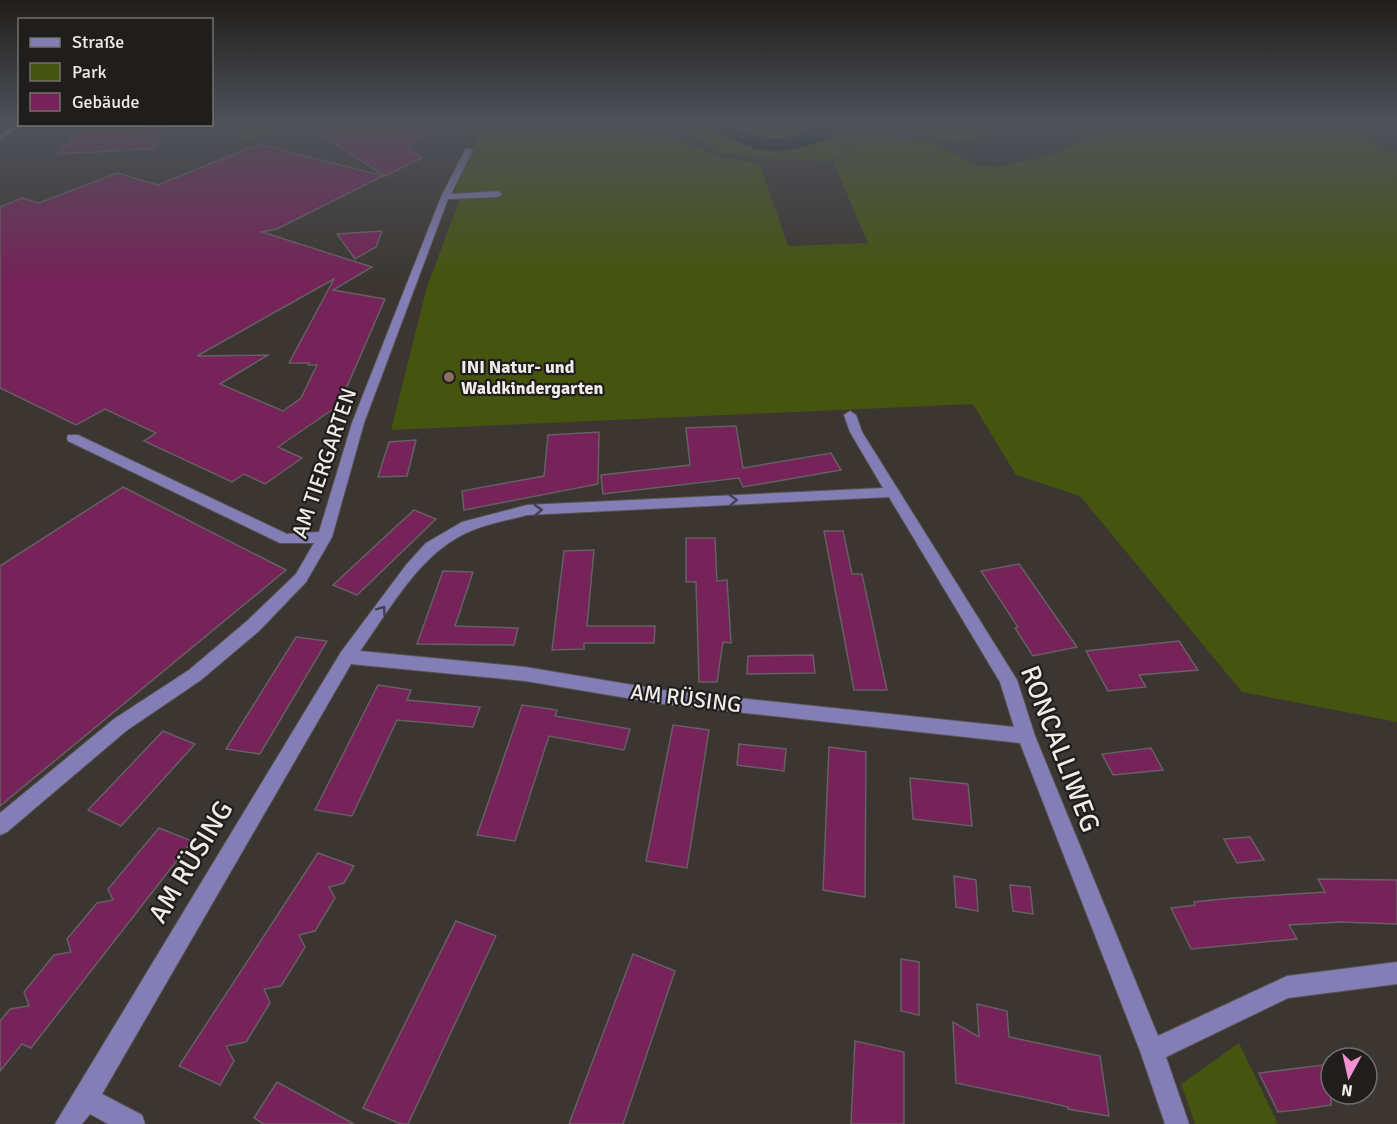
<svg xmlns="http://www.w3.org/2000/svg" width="1397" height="1124" viewBox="0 0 1397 1124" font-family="Signika,sans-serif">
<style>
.green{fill:#45540f}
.water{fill:#0c2020}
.building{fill:#752358;stroke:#665f63;stroke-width:1.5;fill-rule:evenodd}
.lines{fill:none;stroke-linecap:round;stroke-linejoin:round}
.minor-casing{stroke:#58534e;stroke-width:2}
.minor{fill:#847eb7;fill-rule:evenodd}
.oneway{stroke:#434052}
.education-dot{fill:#8d6e63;stroke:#201e1c;stroke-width:2}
.labels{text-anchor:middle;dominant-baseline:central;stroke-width:4.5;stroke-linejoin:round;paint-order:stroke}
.far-poi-label{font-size:18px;font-weight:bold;fill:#f0ece9;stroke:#201e1c;text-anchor:start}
.street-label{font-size:22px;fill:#f0ece9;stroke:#201e1c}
.near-street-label{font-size:27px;fill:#f0ece9;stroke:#201e1c}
</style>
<rect width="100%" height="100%" fill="#3b3631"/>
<g class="green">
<polygon points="249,123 324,123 236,143"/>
<polygon points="480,123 588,123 672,137 715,155 760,164 788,246 868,243 833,162 867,137 866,134 918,140 940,146 975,165 995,167 1050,156 1096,133 1141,123 1348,123 1388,152 1397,152 1397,722 1242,692 1080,496 1016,475 973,404 391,430 427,287 459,201 455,189 474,149"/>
<polygon points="604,123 701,123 750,147 765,152 784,152 822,141 832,136 838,129 839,123 844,123 843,134 865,136 831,161 767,159 718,152 693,136 680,132"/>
<path d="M729,123h84c-20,25 -61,16 -84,0z"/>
<polygon points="865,123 1028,123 954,142 902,131 866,128"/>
<polygon points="1239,1043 1278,1124 1195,1124 1181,1084"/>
</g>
<path class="water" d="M701,123c8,0 21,-3 29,0 4,1 7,6 12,8 22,10 55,13 71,-8h26c-2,11 -12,16 -23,20 -50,17 -72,4 -115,-20z"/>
<g class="building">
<polygon points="359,123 364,123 374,128 396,123 429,123 408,150 422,158 385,176 324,137"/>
<polygon points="169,127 151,149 57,154 80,132"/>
<path d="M259,144l124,32 -106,53 -15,3 110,35 -39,23 52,9 -46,106 -61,42 24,11 -37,26 -21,-10 -12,8 -88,-41 12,-8 -51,-24 -29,16 -76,-37v-181l22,-9 17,5 78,-30 41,12zM334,279l-45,84h20l-1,2h9l-16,33 -18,13 -63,-27 48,-29 -71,1z"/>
<polygon points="382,231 376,247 355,259 337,234"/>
<polygon points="736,426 743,468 831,453 841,470 743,487 739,478 603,494 601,475 690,465 686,428"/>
<polygon points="599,432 598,484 464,510 462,491 544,476 548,435"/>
<polygon points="416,440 407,476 378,477 389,442"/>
<polygon points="123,487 286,570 0,806 0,566"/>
<polygon points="414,510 436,519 357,595 333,585"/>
<polygon points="824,531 843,531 852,574 862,574 887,690 854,690"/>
<polygon points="686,538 715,538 717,581 727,580 731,643 723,642 717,682 699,682 696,582 686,582"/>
<polygon points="594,550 587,626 655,626 654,643 584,643 584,649 552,650 564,551"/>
<polygon points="1019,564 1077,647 1033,656 1015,628 1018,627 981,571"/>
<polygon points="443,571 473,572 455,626 518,628 514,645 417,644"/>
<polygon points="296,637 327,641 260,754 226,749"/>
<polygon points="1179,641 1198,670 1139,675 1146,687 1108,691 1086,651"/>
<polygon points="813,655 815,673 747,674 748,656"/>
<polygon points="378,685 411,690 407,700 480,707 473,727 397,720 352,816 315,810"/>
<polygon points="522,705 557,710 555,716 630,729 624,750 549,736 515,841 477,835"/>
<polygon points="673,725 709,730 687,868 646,861"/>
<polygon points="163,731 195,744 121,826 88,810"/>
<polygon points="739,744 786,749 784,771 737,765"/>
<polygon points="829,747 866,752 865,897 823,890"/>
<polygon points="1151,748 1163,770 1113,775 1102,754"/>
<polygon points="910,778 968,784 972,826 913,819"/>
<polygon points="159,828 192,841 31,1048 22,1044 0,1071 0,1021 10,1009 29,1006 24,992 54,955 71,952 67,939 97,903 113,900 108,889"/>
<polygon points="1250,837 1264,860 1237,863 1224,839"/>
<polygon points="318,853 354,866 344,883 329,887 335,898 315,931 299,935 305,947 281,986 264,989 270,1003 246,1042 226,1046 234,1061 220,1085 179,1066"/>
<polygon points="954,876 976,880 978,911 956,907"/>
<polygon points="1318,879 1397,880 1397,924 1340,922 1289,925 1297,939 1191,949 1171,908 1195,905 1194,902 1232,898 1325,892"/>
<polygon points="1010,885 1030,887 1033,914 1013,911"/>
<polygon points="456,921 496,936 408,1124 401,1124 363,1108"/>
<polygon points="633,954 675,971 623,1124 569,1124"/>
<polygon points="901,959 919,962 919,1015 901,1011"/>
<polygon points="977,1004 1007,1011 1009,1037 1100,1056 1109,1116 1068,1109 1068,1107 1047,1102 956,1083 953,1022 979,1037"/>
<polygon points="855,1041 904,1052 904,1124 851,1124"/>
<polygon points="1331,1064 1331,1105 1297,1110 1278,1112 1259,1073"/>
<polygon points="277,1082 354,1124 264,1124 254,1118"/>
</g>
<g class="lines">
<g class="minor-casing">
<g id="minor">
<polygon points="18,123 24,124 0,140 0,135"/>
<polygon points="466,148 473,150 451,194 498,191 502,194 498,197 448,199 364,423 332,537 306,582 259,631 201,680 126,731 7,832 0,835 0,813 114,719 189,670 247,621 296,574 314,543 280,543 68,441 67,438 68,435 78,435 287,534 319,532 352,423 441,197"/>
<path d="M850,411l6,4 6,17 155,248 18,56 123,300 129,-60 110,-14v22l-109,14 -122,59 23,67h-24l-25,-73 -120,-308 -357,-39 -138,-23 -174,-17 -249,430 40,21 3,9h-37l-18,-10 -8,10h-27l286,-472 65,-87 20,-22 36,-21 65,-17 356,-17 -33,-56 -6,-17zM889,497l111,185 14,45 -351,-37 -138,-23 -165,-16c31,-43 61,-101 113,-121 17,-7 36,-10 54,-15z"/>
</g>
</g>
<use href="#minor" class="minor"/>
</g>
<defs><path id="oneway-chevron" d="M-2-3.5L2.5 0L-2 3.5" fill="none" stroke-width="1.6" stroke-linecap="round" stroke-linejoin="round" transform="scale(1.5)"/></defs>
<g class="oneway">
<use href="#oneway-chevron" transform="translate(733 500) rotate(-3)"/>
<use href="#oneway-chevron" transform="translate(538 510) rotate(-3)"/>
<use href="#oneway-chevron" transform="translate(382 610) rotate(-54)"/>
</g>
<linearGradient id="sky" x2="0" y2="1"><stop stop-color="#201e1b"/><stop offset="0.44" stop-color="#4f525a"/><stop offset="1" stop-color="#4f525a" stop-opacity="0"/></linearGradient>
<rect width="1397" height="280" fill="url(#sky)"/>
<circle class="education-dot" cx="449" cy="377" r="6"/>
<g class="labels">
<g class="far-poi-label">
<text x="461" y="367">INI Natur- und<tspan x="461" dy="21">Waldkindergarten</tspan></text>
</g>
<g class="street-label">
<text transform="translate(324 463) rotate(-71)">AM TIERGARTEN</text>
<text transform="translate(686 698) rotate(7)">AM RÜSING</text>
</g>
<g class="near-street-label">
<text transform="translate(1060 749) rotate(69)">RONCALLIWEG</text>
<text transform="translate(191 862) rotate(-59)">AM RÜSING</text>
</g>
</g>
<rect x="18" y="18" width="195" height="108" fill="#201e1c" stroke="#73706e" stroke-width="1.5"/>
<rect x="30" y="38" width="30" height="9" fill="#847eb7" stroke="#73706e" stroke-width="1.5"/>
<text x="72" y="48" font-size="18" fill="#f0ece9">Straße</text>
<rect x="30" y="63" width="30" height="18" fill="#45540f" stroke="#73706e" stroke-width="1.5"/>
<text x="72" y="78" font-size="18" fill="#f0ece9">Park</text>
<rect x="30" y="93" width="30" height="18" fill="#752358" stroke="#73706e" stroke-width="1.5"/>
<text x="72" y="108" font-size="18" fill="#f0ece9">Gebäude</text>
<g transform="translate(1349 1076) rotate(188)"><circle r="28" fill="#201e1c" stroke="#73706e" stroke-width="1.5"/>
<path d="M0-4.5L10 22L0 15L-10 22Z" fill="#f590d1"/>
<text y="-9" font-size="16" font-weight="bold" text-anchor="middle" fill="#f0ece9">N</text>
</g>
</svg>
